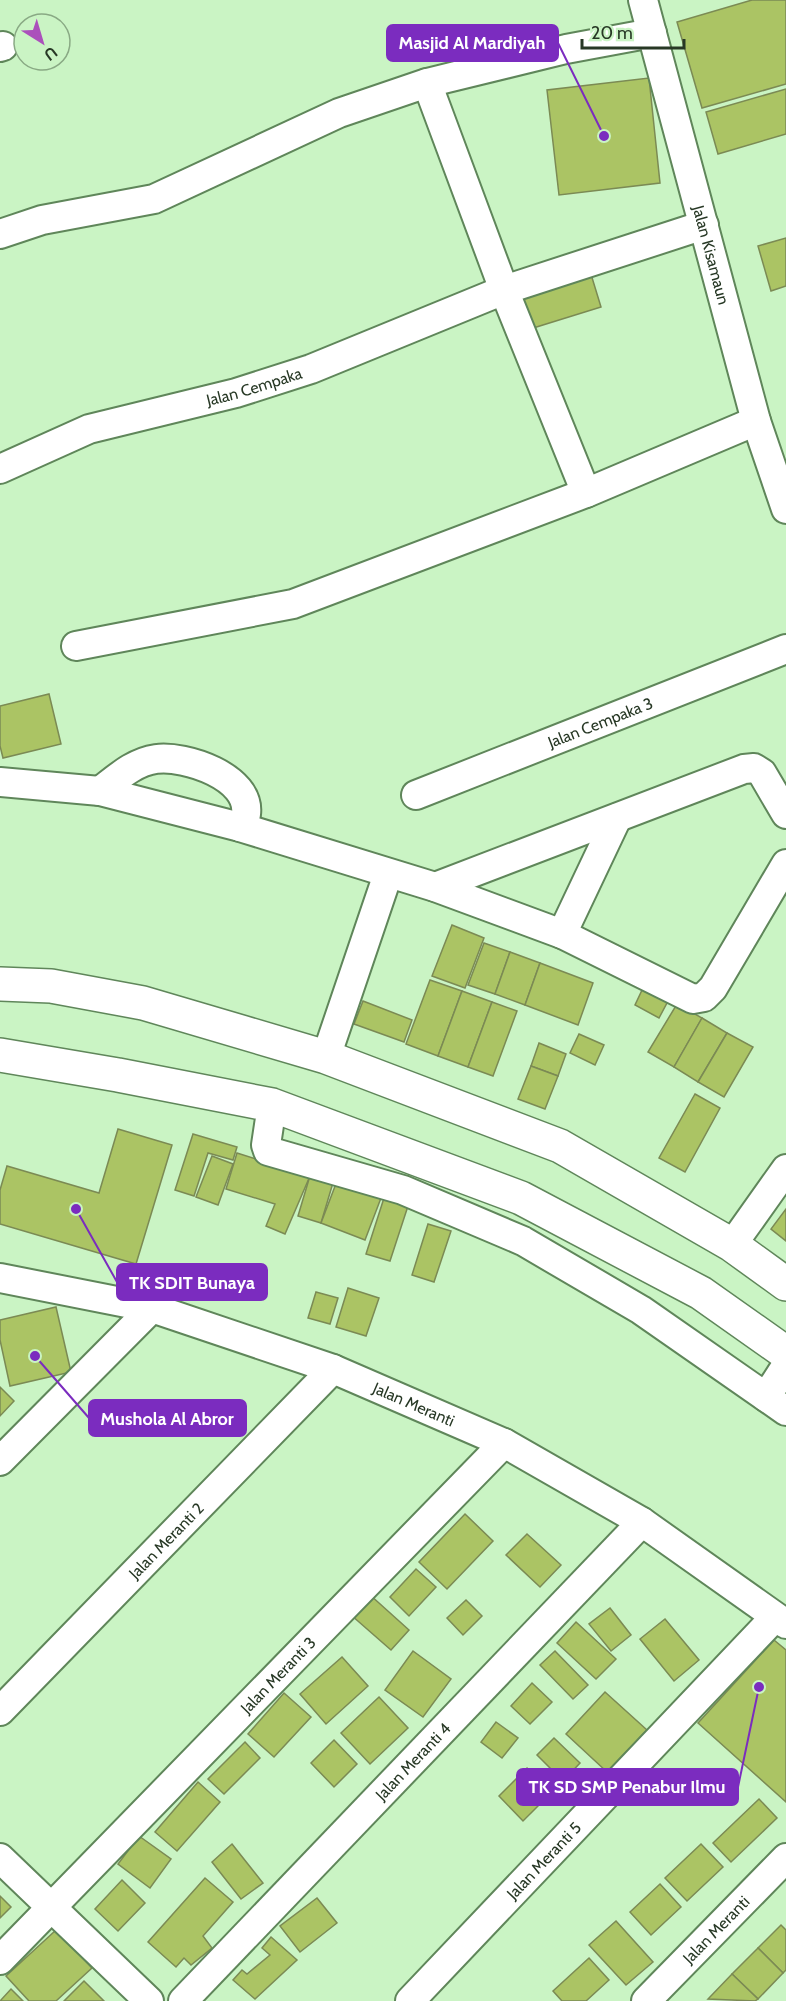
<svg xmlns="http://www.w3.org/2000/svg" width="786" height="2001" viewBox="0 0 786 2001" font-family="Cabin,sans-serif">
<style>
.building{fill:#abc464;stroke:#7b8a54;stroke-width:1.5}
.lines{fill:none;stroke-linecap:round;stroke-linejoin:round}
.minor-casing{stroke:#5f865a;stroke-width:32}
.tertiary-casing{stroke:#5f865a;stroke-width:36}
.minor{stroke:#fff;stroke-width:28}
.tertiary{stroke:#fff;stroke-width:33}
.labels{text-anchor:middle;dominant-baseline:central;stroke-width:6;stroke-linejoin:round;paint-order:stroke}
.street-label{font-size:16px;fill:#273825;stroke:#caf4c4}
.leader{fill:none;stroke:#7b2cbf;stroke-width:2}
.callout-dot{fill:#7b2cbf;stroke:#caf4c4;stroke-width:2}
.callout{fill:#7b2cbf;stroke:#7b2cbf;stroke-width:2}
.callout-label{font-size:18px;text-anchor:middle;font-weight:bold;fill:#fff}
</style>
<rect width="100%" height="100%" fill="#caf4c4"/>
<g class="building">
<polygon points="752,0 786,0 786,84 702,108 677,22"/>
<polygon points="649,78 660,183 559,195 547,90"/>
<polygon points="786,89 786,134 718,154 706,112"/>
<polygon points="786,238 786,286 771,291 758,246"/>
<polygon points="590,271 601,307 530,329 519,292"/>
<polygon points="49,694 61,744 3,758 0,746 0,706"/>
<polygon points="452,925 484,938 465,988 432,976"/>
<polygon points="484,943 510,952 495,994 468,985"/>
<polygon points="510,952 540,963 525,1005 495,994"/>
<polygon points="540,963 593,983 578,1025 525,1005"/>
<polygon points="430,980 462,991 438,1056 406,1044"/>
<polygon points="643,988 668,1001 659,1018 635,1005"/>
<polygon points="462,991 492,1002 468,1067 438,1056"/>
<polygon points="363,1001 412,1020 404,1042 354,1024"/>
<polygon points="492,1002 517,1011 493,1076 468,1067"/>
<polygon points="677,1004 702,1018 674,1067 648,1052"/>
<polygon points="702,1018 727,1033 698,1082 674,1067"/>
<polygon points="727,1033 753,1047 724,1097 698,1082"/>
<polygon points="579,1034 604,1045 595,1065 570,1053"/>
<polygon points="539,1043 566,1054 558,1076 531,1066"/>
<polygon points="531,1066 558,1076 545,1109 518,1099"/>
<polygon points="695,1094 720,1108 685,1172 659,1158"/>
<polygon points="118,1129 172,1145 136,1264 0,1224 0,1190 7,1166 99,1193"/>
<polygon points="193,1134 237,1147 233,1160 208,1153 194,1196 175,1190"/>
<polygon points="237,1153 310,1176 285,1234 266,1226 275,1204 226,1189"/>
<polygon points="212,1156 233,1164 218,1205 196,1197"/>
<polygon points="312,1169 335,1176 321,1223 298,1216"/>
<polygon points="337,1181 381,1198 365,1240 321,1223"/>
<polygon points="384,1198 408,1206 390,1261 366,1254"/>
<polygon points="786,1209 786,1241 771,1229"/>
<polygon points="428,1224 451,1231 434,1282 412,1275"/>
<polygon points="348,1288 379,1298 366,1336 336,1327"/>
<polygon points="316,1292 338,1298 330,1324 308,1318"/>
<polygon points="56,1307 71,1372 10,1386 0,1340 0,1320"/>
<polygon points="0,1387 14,1401 0,1416"/>
<polygon points="465,1514 493,1541 447,1589 419,1562"/>
<polygon points="527,1534 561,1565 540,1587 506,1555"/>
<polygon points="416,1569 436,1587 409,1616 390,1597"/>
<polygon points="369,1594 409,1630 391,1650 351,1615"/>
<polygon points="466,1600 482,1616 463,1635 447,1618"/>
<polygon points="610,1608 631,1635 611,1651 589,1624"/>
<polygon points="665,1619 699,1660 674,1681 640,1639"/>
<polygon points="576,1622 616,1659 596,1679 557,1643"/>
<polygon points="774,1640 786,1650 786,1802 698,1723"/>
<polygon points="413,1651 451,1679 423,1717 385,1690"/>
<polygon points="555,1651 588,1685 573,1699 540,1665"/>
<polygon points="342,1657 368,1686 326,1724 300,1694"/>
<polygon points="532,1683 552,1702 530,1724 511,1706"/>
<polygon points="605,1692 647,1730 607,1772 566,1734"/>
<polygon points="284,1693 311,1717 274,1757 248,1734"/>
<polygon points="379,1697 408,1728 370,1764 341,1733"/>
<polygon points="496,1722 518,1738 502,1758 481,1742"/>
<polygon points="554,1738 580,1763 563,1781 537,1755"/>
<polygon points="334,1740 357,1764 334,1787 311,1763"/>
<polygon points="245,1742 260,1758 224,1794 208,1779"/>
<polygon points="527,1768 551,1793 523,1821 499,1796"/>
<polygon points="198,1782 220,1802 177,1851 155,1832"/>
<polygon points="759,1799 777,1818 731,1862 713,1843"/>
<polygon points="139,1836 171,1859 150,1888 118,1864"/>
<polygon points="232,1844 263,1883 241,1899 212,1862"/>
<polygon points="701,1844 723,1867 687,1901 665,1878"/>
<polygon points="205,1878 233,1902 203,1936 212,1948 191,1965 184,1958 176,1967 148,1942"/>
<polygon points="122,1880 145,1903 118,1931 95,1909"/>
<polygon points="660,1884 681,1907 651,1935 630,1912"/>
<polygon points="0,1896 11,1907 0,1918"/>
<polygon points="317,1898 337,1923 300,1952 280,1926"/>
<polygon points="616,1921 653,1962 626,1985 589,1945"/>
<polygon points="781,1925 786,1930 786,1970 783,1973 758,1948"/>
<polygon points="56,1930 92,1968 56,2001 29,2001 6,1976"/>
<polygon points="271,1937 297,1960 255,1999 233,1980 242,1970 247,1974 270,1955 262,1948"/>
<polygon points="758,1948 783,1973 758,1999 732,1974"/>
<polygon points="589,1958 609,1980 586,2001 562,2001 553,1991"/>
<polygon points="732,1974 758,1999 755,2001 708,1999"/>
<polygon points="84,1981 104,2001 64,2001"/>
<polygon points="11,1989 23,2001 0,2001"/>
</g>
<g class="lines">
<g class="minor-casing">
<g id="minor">
<path id="s1" d="M643,0l113,421 30,88"/>
<polyline points="0,47 3,46"/>
<polyline points="427,83 504,290 586,493"/>
<polyline points="0,234 42,220 154,199 339,113 427,83 566,49 652,33"/>
<path id="s2" d="M0,469l89,-40 147,-36 75,-24 193,-79 200,-65"/>
<polyline points="76,646 293,604 586,493 756,421"/>
<polyline points="0,782 100,791 240,827 435,887 562,934 693,999 704,997 713,988 786,864"/>
<path d="M100,791c17,-13 34,-29 56,-32 29,-4 95,18 90,55 -1,4 -4,10 -6,13"/>
<path id="s3" d="M416,795l370,-146"/>
<polyline points="435,887 744,769 754,768 762,773 786,814"/>
<polyline points="562,934 617,818"/>
<polyline points="326,1057 388,874"/>
<polyline points="272,1105 266,1145 268,1151 403,1190 523,1241 641,1310 786,1411"/>
<polyline points="732,1245 786,1169"/>
<path id="s4" d="M0,1278l152,30 181,61 171,74 138,79 144,102"/>
<polyline points="766,1397 786,1366"/>
<polyline points="0,1461 152,1308"/>
<path id="s5" d="M0,1711l333,-342"/>
<polyline points="0,1858 149,2001"/>
<path id="s6" d="M0,1960l504,-517"/>
<path id="s7" d="M183,2001l459,-479"/>
<path id="s8" d="M410,2001l365,-384"/>
<path id="s9" d="M646,2001l140,-143"/>
</g>
</g>
<g class="tertiary-casing">
<g id="tertiary">
<polyline points="0,984 51,986 143,1003 326,1057 560,1146 732,1245 786,1284"/>
<polyline points="0,1055 118,1075 272,1105 521,1198 701,1293 786,1353"/>
</g>
</g>
<use href="#minor" class="minor"/>
<use href="#tertiary" class="tertiary"/>
</g>
<g class="labels">
<g class="street-label">
<text stroke="none"><textPath href="#s1" startOffset="264">Jalan Kisamaun</textPath></text>
<text stroke="none"><textPath href="#s2" startOffset="268">Jalan Cempaka</textPath></text>
<text stroke="none"><textPath href="#s3" startOffset="198">Jalan Cempaka 3</textPath></text>
<text stroke="none"><textPath href="#s4" startOffset="434">Jalan Meranti</textPath></text>
<text stroke="none"><textPath href="#s5" startOffset="238">Jalan Meranti 2</textPath></text>
<text stroke="none"><textPath href="#s6" startOffset="398">Jalan Meranti 3</textPath></text>
<text stroke="none"><textPath href="#s7" startOffset="332">Jalan Meranti 4</textPath></text>
<text stroke="none"><textPath href="#s8" startOffset="194">Jalan Meranti 5</textPath></text>
<text stroke="none"><textPath href="#s9" startOffset="100">Jalan Meranti</textPath></text>
</g>
</g>
<path class="leader" d="M604 136L558 43M76 1209L117 1282M35 1356L89 1418M759 1687L738 1787"/>
<g class="callout-dot">
<circle cx="604" cy="136" r="6"/>
<circle cx="76" cy="1209" r="6"/>
<circle cx="35" cy="1356" r="6"/>
<circle cx="759" cy="1687" r="6"/>
</g>
<g class="callout">
<rect x="387" y="25" width="171" height="36" rx="6"/>
<rect x="117" y="1264" width="150" height="36" rx="6"/>
<rect x="89" y="1400" width="157" height="36" rx="6"/>
<rect x="517" y="1769" width="221" height="36" rx="6"/>
</g>
<g class="callout-label">
<text x="472" y="49">Masjid Al Mardiyah</text>
<text x="192" y="1289">TK SDIT Bunaya</text>
<text x="167" y="1425">Mushola Al Abror</text>
<text x="627" y="1793">TK SD SMP Penabur Ilmu</text>
</g>
<g transform="translate(42 42) rotate(143)"><circle r="28" fill="#caf4c4" stroke="#89a984" stroke-width="1.5"/>
<path d="M0-4.5L10 22L0 15L-10 22Z" fill="#ab50bb"/>
<text y="-9" font-size="16" font-weight="bold" text-anchor="middle" fill="#273825">U</text>
</g>
<path d="M582 39v9h102v-9" fill="none" stroke="#273825" stroke-width="3"/>
<text x="591" y="39" font-size="18" fill="#273825" stroke="#caf4c4" stroke-width="4.5" paint-order="stroke">20 m</text>
</svg>
